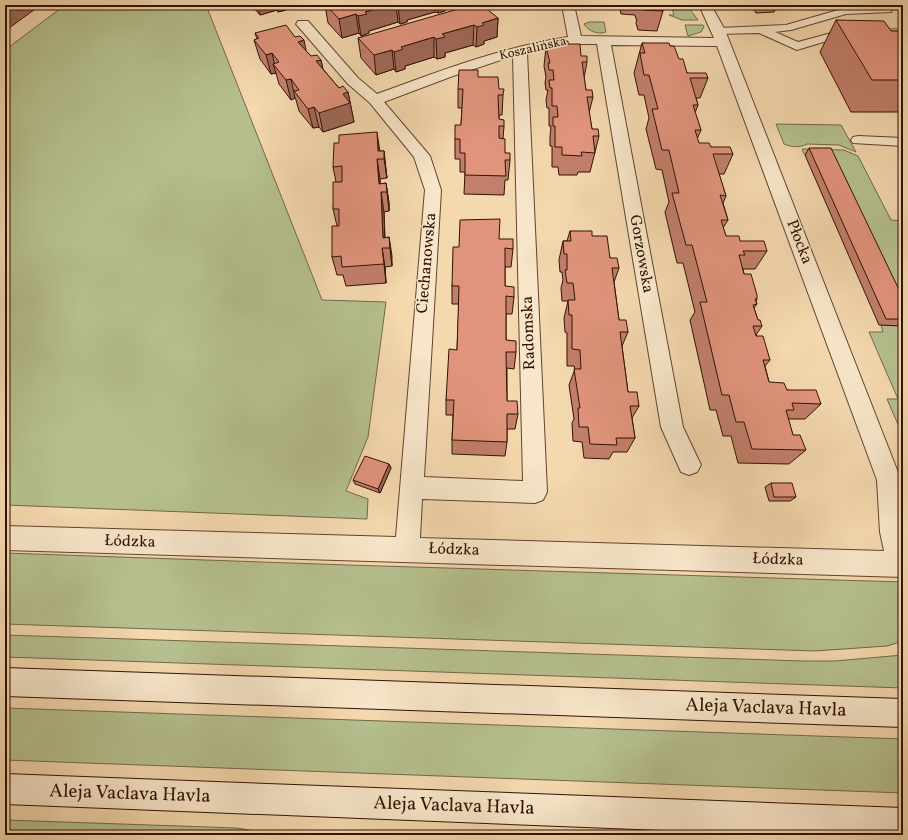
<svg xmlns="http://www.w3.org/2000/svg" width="908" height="840" viewBox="0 0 908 840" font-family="Vollkorn,serif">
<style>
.green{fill:#b6c08f;stroke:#746849}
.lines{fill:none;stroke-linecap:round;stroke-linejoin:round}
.lane-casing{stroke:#62432e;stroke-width:2}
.street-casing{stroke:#62432e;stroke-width:2}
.secondary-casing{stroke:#321103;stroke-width:2}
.lane{fill:#f8e6ca;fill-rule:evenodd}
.street{fill:#f8e6ca;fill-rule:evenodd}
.secondary{fill:#f8e6ca;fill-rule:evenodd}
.wall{fill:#c27f6c;stroke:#321103}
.shaded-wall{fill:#9e6858;stroke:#321103}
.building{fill:#e1947d;stroke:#321103}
.labels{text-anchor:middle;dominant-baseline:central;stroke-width:3;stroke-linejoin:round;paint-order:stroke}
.far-street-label{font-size:13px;fill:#321103;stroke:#f8e6ca}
.street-label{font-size:16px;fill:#321103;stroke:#f8e6ca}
.near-street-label{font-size:19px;fill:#321103;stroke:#f8e6ca}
</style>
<rect width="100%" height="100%" fill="#f4d8ae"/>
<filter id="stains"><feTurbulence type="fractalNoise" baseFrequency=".005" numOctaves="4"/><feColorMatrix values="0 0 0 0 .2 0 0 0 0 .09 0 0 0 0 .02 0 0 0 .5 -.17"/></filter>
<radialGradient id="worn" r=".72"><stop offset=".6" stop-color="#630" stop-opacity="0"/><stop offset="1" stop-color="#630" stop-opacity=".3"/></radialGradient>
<g class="green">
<polygon points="65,5 206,5 322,300 386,302 368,437 346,491 368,499 367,519 5,505 5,50"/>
<polygon points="668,5 688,7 698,20 682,20 669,15 674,15 672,8 666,8 665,6"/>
<path d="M589,22h15l2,10c-8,3 -18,-1 -22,-8z"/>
<polygon points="685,25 703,25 704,27 701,32 688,36"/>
<path d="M776,124l65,1 15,27 -17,-7 -32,-1c-7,4 -16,3 -23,0z"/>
<polygon points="802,149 844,150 858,156 891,220 903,221 903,318 828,155 804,154"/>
<polygon points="881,325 903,326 903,436 887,399 898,399 869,332 883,332"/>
<polygon points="5,553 348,565 903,582 903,641 887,646 815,651 5,624"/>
<polygon points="5,635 803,661 835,661 903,655 903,688 5,657"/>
<polygon points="5,708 903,739 903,793 5,760"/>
<polygon points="5,820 237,828 277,835 5,835"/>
</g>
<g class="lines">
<g class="lane-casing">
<g id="lane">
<polygon points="887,7 892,10 891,12 846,14 791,30 775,32 798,42 839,31 903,29 903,35 840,37 797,50 759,33 719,34 715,33 713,31 715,29 719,28 786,25 845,8"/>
<polygon points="858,136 903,138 903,146 853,143 851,140 853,137"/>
</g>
</g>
<g class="street-casing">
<path id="street" d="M562,5h12l7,31 133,2 -15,-33h12l14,25 176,450 2,34v63l-898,-27v-24l391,11 29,-347 -11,-33 -44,-54 -22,-19 -52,-60 2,-3h10l50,57 19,16c62,-23 125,-47 191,-57zM575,44h22l64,383 20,45 8,3 8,-3 4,-7 -18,-38 -72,-382 106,1 160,434 3,52 4,19 -464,-13 2,-39 113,4 8,-3 4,-8 -20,-439zM513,56l10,425 -99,-4 17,-287 -11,-34 -46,-54 69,-26z"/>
</g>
<g class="secondary-casing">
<g id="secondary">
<polygon points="5,668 903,699 903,727 5,696"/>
<polygon points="5,774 903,808 903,835 787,835 5,804"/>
</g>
</g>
<use href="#lane" class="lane"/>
<use href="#street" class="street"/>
<use href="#secondary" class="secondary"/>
</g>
<g class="wall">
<polygon points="251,5 296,5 286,8 286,10 278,12 277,10 260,15"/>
<polygon points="325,5 458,5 445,9 445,11 438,13 435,12 407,20 407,22 400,24 398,22 369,31 369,33 361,36 359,33 342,38 328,23"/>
<polygon points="619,5 662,5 662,6 663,11 657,31 638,30 636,23 637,19 636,19 635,15 621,14"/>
<polygon points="751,5 777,5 774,12 756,13"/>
<polygon points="498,18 497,37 484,41 484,44 476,47 473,45 445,53 445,57 437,59 434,57 405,66 405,69 396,72 394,69 376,75 361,58 358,38"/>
<polygon points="836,20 891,31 903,31 903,112 851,112 820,52"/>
<polygon points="255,33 306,51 311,56 321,60 323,69 339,88 348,92 354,122 323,132 319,127 313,128 299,111 296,100 295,98 291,100 279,84 276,73 271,74 260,59 254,40 257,39"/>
<polygon points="552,41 568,44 587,62 584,78 586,90 593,97 589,113 592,129 599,136 590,172 578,172 577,175 559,175 558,167 552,167 552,146 550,146 550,137 551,126 549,126 549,108 547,108 546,100 548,90 546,90 545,83 546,77 544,66 546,47 551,47"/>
<polygon points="642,43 670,46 687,73 708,78 700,98 696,98 698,105 695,113 701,130 697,139 699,143 733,154 724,174 719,174 726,196 723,203 728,220 723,228 726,236 767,251 755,269 743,269 744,274 757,299 756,301 757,304 754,308 758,320 762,326 756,335 770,360 765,366 769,382 821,404 805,419 788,419 793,435 806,450 789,464 738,463 731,436 723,436 716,410 710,410 690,320 695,312 683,263 677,263 665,212 669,202 662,170 656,169 646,129 649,118 644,95 639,95 634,73"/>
<polygon points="478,77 499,89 503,95 502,115 499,115 499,119 504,126 503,139 505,153 510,160 508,180 505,180 504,195 464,194 465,172 460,172 460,159 455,159 455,139 461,125 462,108 458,108 458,89"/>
<polygon points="809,148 903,298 903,326 879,325 805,155"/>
<polygon points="379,151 384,151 387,178 380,179 380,184 386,183 389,203 389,211 384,212 385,238 389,237 392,266 385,267 386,283 346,286 343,275 337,275 332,257 337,226 333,209 336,182 333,167"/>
<polygon points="570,231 592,236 619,268 614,282 619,320 628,332 622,346 628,392 639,406 632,418 635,438 627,452 613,452 609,459 584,458 582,442 573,441 572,423 574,419 569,385 575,369 574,366 567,366 567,333 565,332 564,318 568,301 562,301 561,288 563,280 562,272 560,272 559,260 563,241 567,241"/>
<polygon points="499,239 513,249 511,267 505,267 505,286 514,297 512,314 506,314 506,340 516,352 514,369 507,368 507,401 518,414 515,429 507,429 507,442 505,456 452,454 452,440 453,415 446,415 446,400 457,350 459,304 452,304 452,286 459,247"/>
<polygon points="389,464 391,468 380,493 355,484 353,480"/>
<polygon points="771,483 796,497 790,501 769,501 765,487"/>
</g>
<g class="shaded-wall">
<polygon points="15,5 37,5 38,7 5,31 5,12"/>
<polygon points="257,5 275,5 277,10 260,15"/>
<polygon points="277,5 296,5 286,8 286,10 278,12"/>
<polygon points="388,5 396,5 398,22 369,31 369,33 361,36 358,16 365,12"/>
<polygon points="398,5 435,5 435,12 407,20 407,22 400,24"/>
<polygon points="437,5 458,5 445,9 445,11 438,13"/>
<polygon points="356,14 359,33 342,38 339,19"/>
<polygon points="498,18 497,37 484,41 484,44 476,47 477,27 482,23"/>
<polygon points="474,25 473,45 445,53 445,57 437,59 436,39 442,34"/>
<polygon points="434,37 434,57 405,66 405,69 396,72 394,52 401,47"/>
<polygon points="304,40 308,60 298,42"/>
<polygon points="392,50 394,69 376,75 374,55"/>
<polygon points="272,53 275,66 273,64 276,73 271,74 266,55"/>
<polygon points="321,60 325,80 316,61"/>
<polygon points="291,79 295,98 291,100 286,80"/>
<polygon points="348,92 354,122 323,132 319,113 343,94"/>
<polygon points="314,107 319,127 313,128 308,109"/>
<polygon points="377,132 380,152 378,151"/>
<polygon points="384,151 386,171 387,178 384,159"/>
<polygon points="377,159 380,179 381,203 379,184"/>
<polygon points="386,183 389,203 389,211 387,192"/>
<polygon points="381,192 384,212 385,248 383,238"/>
<polygon points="389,237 392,256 392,266 390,248"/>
<polygon points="382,248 385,267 386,283 384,264"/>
<polygon points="389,464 391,468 380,493 378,489"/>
</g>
<g class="building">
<polygon points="5,5 15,5 5,12"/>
<polygon points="326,5 388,5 365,12 367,14 358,16 356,14 339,19"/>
<polygon points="472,5 482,5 498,18 482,23 484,25 477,27 474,25 442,34 445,37 436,39 434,37 401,47 403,49 394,52 392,50 374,55 358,38"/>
<polygon points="642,5 661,5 663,11 643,10"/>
<polygon points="759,5 777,5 759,6"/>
<polygon points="836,20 884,21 891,31 903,31 903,42 900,42 903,47 903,80 872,80"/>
<polygon points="286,25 295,37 300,36 304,40 298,42 311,56 317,55 321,60 316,61 339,88 343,86 348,92 343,94 350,103 319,113 314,107 308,109 294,91 299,90 291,79 286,80 273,64 279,62 272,53 266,55 254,40 259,38 255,33"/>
<polygon points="552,41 568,41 568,44 580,44 581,56 587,56 587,62 582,62 586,90 592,90 593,97 587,97 592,129 598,129 599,136 593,136 595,153 581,152 582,156 562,155 562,147 555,147 555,126 553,126 553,117 558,117 557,106 552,106 552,88 550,88 549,80 554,80 553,70 549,70 548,63 550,63 546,47 552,47"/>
<polygon points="642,43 669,43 670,46 674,46 679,59 683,59 687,73 706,73 708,78 690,78 698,105 693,105 701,130 695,130 699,143 709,143 711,147 730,147 733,154 713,154 726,196 720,195 728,220 721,220 726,236 739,236 740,241 764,241 767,251 743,251 745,255 739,255 744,274 751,274 757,295 757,299 755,299 757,304 753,305 758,320 760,320 762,326 753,326 756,336 763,336 770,360 763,360 769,382 784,383 787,390 816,390 821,404 792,403 794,410 786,410 793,435 800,435 806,450 752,449 744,422 736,422 729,395 722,395 700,302 707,302 692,245 686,245 672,193 679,193 669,150 662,150 652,109 658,109 649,75 644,75 640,53 645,53"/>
<polygon points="459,70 478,70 478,77 498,77 499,89 504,89 503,95 498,95 499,119 504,120 504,126 499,126 499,138 505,139 505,153 510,153 510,160 505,160 506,176 465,175 465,153 460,153 460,139 455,139 455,125 461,125 463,89 458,89"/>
<polygon points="377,132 378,151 384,151 384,159 377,159 379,184 386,183 387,192 381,192 383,238 389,237 390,248 382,248 384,264 342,267 341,256 332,257 332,226 339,226 339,209 333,209 333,182 342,182 342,166 333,167 334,143 339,143 339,135"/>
<polygon points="809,148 831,148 903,298 903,319 886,319"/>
<polygon points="500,219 499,239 513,239 513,249 505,248 505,286 514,287 514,297 506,296 506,340 516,341 516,352 506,352 507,401 517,401 518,414 507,414 507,442 452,440 454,400 446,400 449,349 457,350 459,286 452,286 453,247 459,247 460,220"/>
<polygon points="570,231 592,231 592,236 607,236 610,258 617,258 619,268 612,268 619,320 626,320 628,332 620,332 628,392 637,392 639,406 630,406 635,438 616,438 617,445 590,444 588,427 579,427 578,408 580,408 574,369 581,369 580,350 572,349 572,315 569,315 568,300 575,300 573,283 567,283 565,270 567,270 567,254 564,254 563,241 571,241"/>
<polygon points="365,456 389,464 378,489 353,480"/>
<polygon points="771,483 792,483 796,497 774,497"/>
</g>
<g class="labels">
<g class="far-street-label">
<text transform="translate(533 49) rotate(-13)">Koszalińska</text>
</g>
<g class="street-label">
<text transform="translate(799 242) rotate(69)">Płocka</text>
<text transform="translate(641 254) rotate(80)">Gorzowska</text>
<text transform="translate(427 263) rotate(-85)">Ciechanowska</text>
<text transform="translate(529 333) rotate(-92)">Radomska</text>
<text transform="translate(130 542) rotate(2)">Łódzka</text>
<text transform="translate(454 550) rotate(2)">Łódzka</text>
<text transform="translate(778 560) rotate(2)">Łódzka</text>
</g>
<g class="near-street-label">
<text transform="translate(766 708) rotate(2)">Aleja Vaclava Havla</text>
<text transform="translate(130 794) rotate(2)">Aleja Vaclava Havla</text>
<text transform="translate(454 806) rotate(2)">Aleja Vaclava Havla</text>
</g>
</g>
<rect width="908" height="840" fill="none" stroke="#f4d8ae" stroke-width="20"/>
<rect x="6" y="6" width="896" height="828" fill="none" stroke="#321103" stroke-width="2"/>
<rect x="10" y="10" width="888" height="820" fill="none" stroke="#321103"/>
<rect width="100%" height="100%" filter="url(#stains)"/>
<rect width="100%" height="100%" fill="url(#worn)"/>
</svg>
